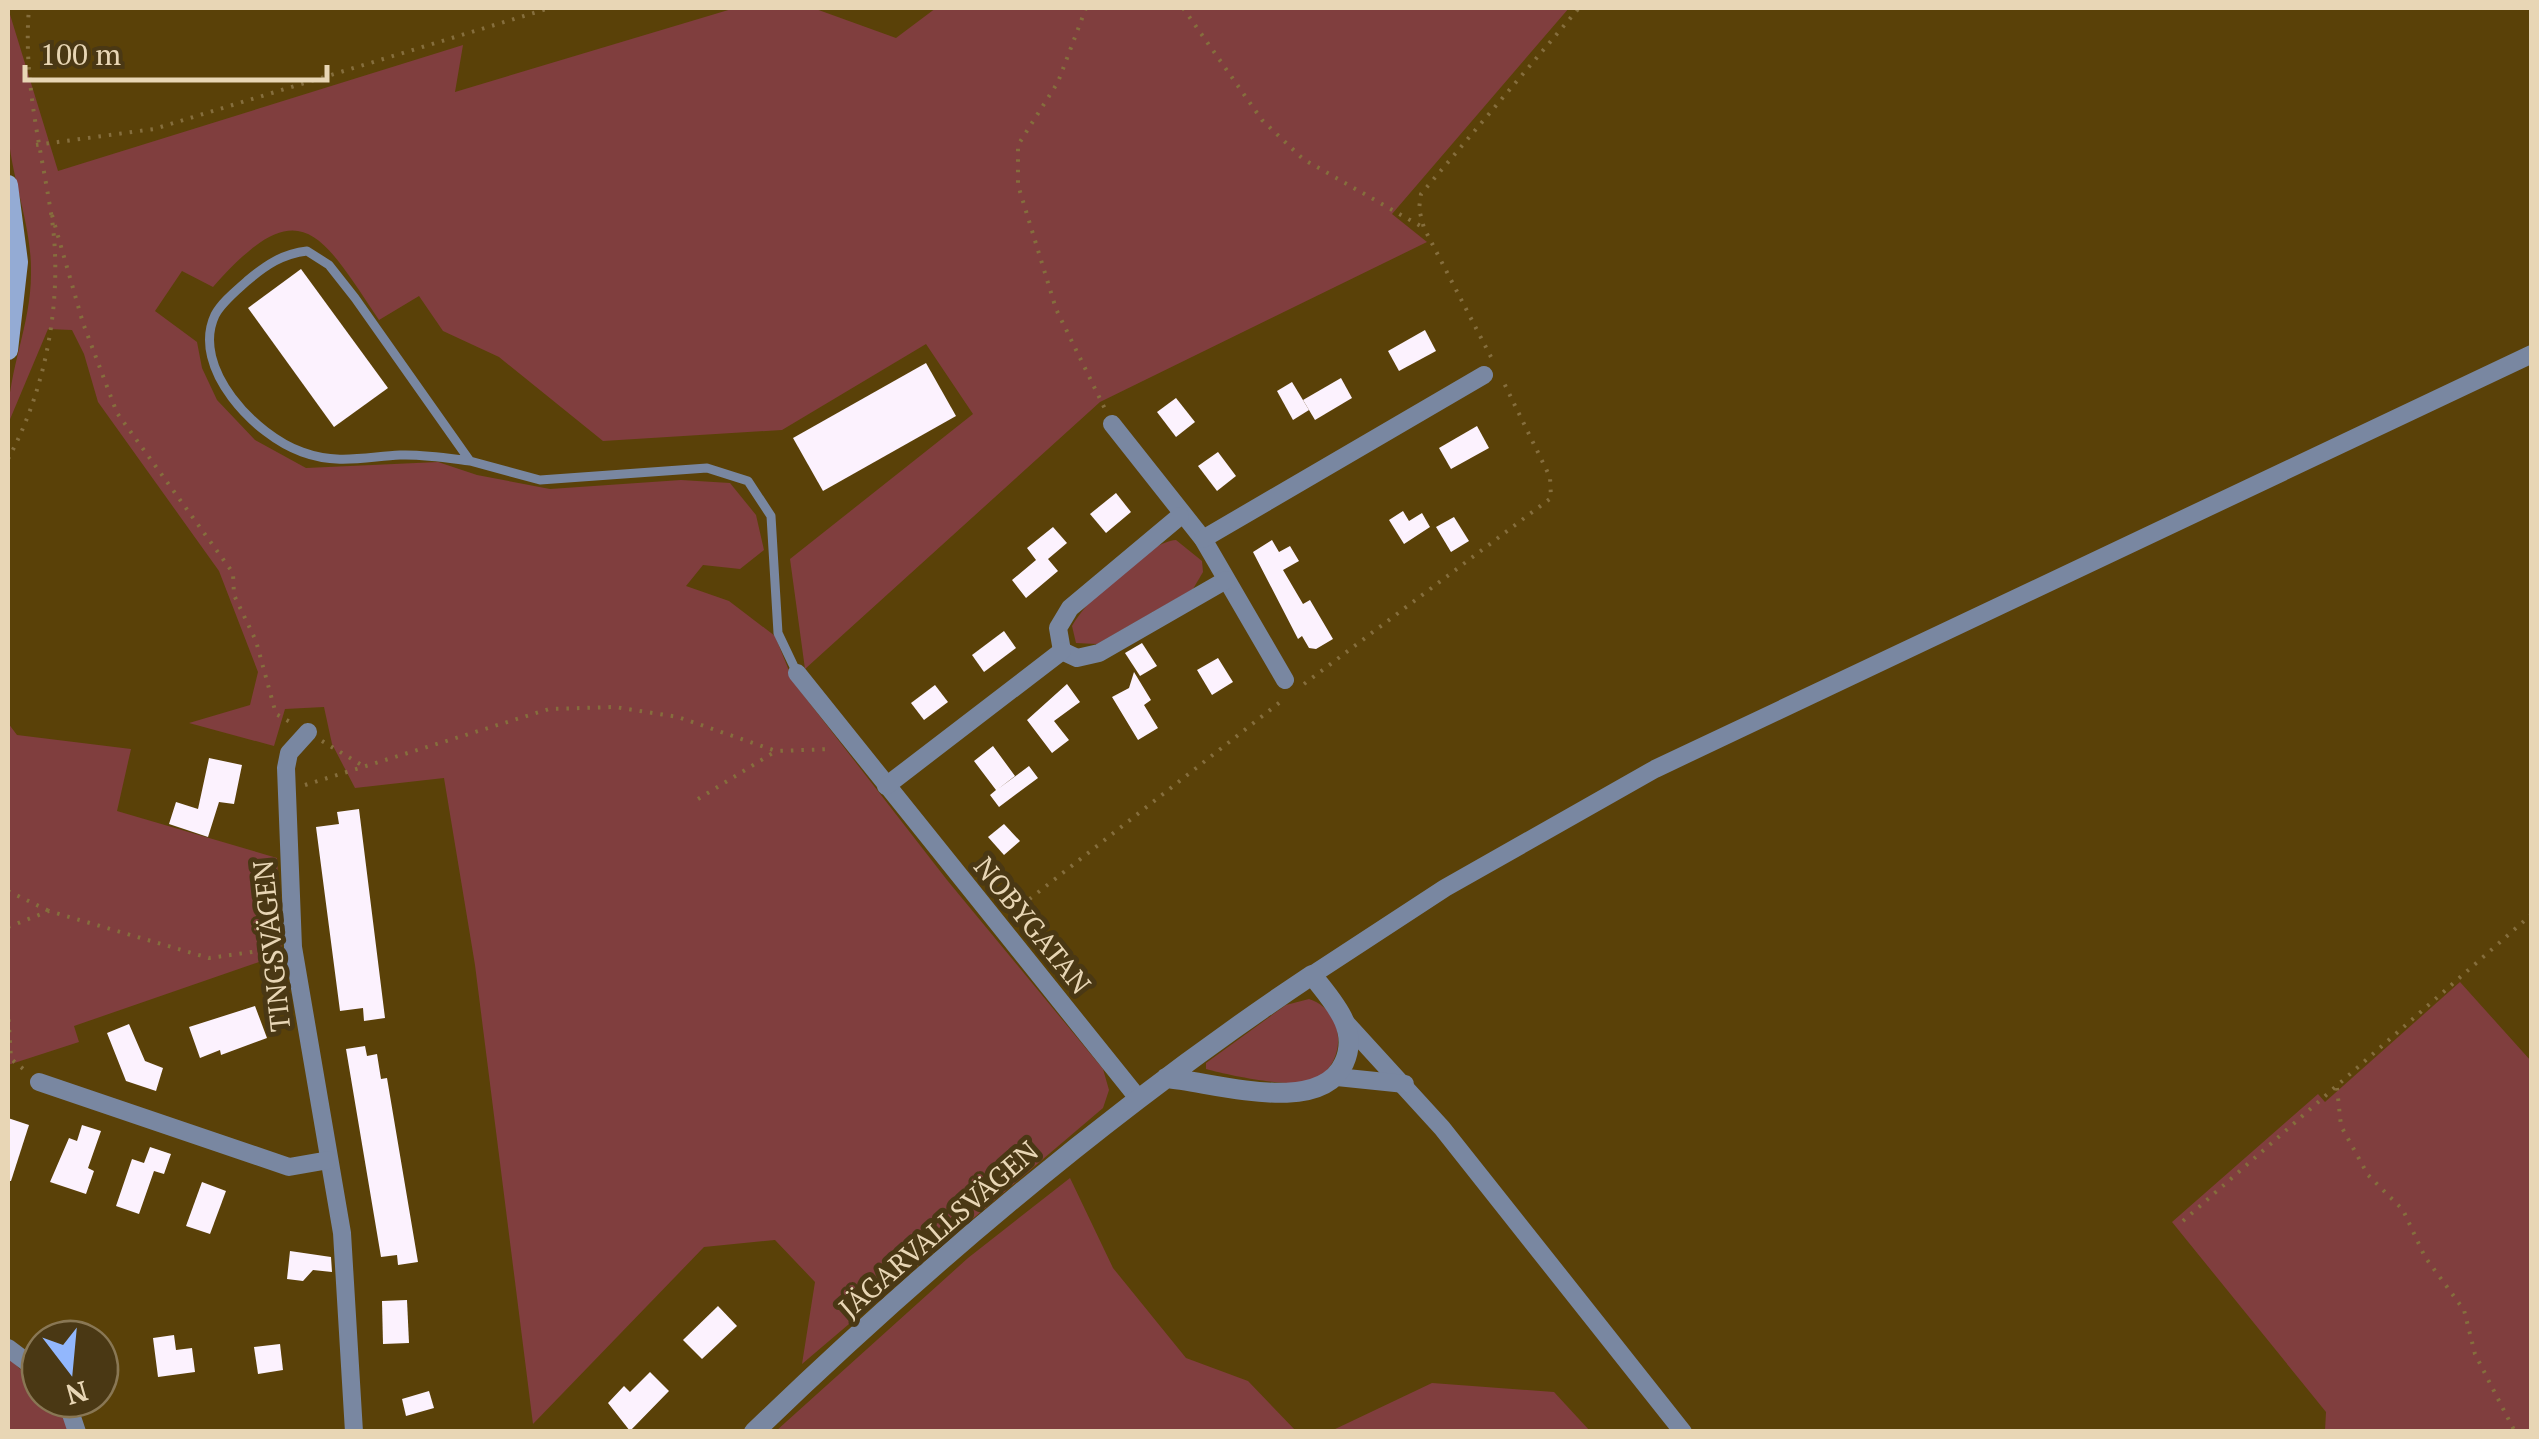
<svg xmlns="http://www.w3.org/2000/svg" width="2539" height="1439" viewBox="0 0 2539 1439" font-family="'PT Serif',serif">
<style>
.green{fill:#803e3e}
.building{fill:#fcf2fe}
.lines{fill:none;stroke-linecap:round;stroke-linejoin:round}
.path{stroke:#856e3d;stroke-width:4;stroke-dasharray:2.5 8;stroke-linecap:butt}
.service{stroke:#7987a1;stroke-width:9}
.minor{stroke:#7987a1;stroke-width:18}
.tertiary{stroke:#7987a1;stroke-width:20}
.secondary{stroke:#94abd4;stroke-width:20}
.labels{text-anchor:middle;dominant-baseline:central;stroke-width:10;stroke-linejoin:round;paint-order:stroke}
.street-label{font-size:28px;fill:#e8d6b5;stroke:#4a3814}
</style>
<rect width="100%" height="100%" fill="#5a4108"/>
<g class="green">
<path d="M8,8l50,163 405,-126 -8,47 280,-84h78l83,30 40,-30h633l-177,206 35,28 -327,160 -295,267 -15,-110 183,-145 -47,-70 -144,86 -179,11 -104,-84 -56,-26 -24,-35 -40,24c-59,-88 -79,-132 -166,-33l-31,-16 -27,40 42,31 5,26 15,32 38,40 51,28 132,-6 39,13 73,14 131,-9 49,3 26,32 8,35 -24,19 -37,-4 -17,21 43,15 46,35 19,47 153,197 156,189 6,21 -6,18 -301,256 13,-82 -40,-42 -71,7 -171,177 -58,-459 -31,-187 -89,10 -23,-44 -8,-37 -39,2 -11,37 -85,-23 61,-18 8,-33 -39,-101 -121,-169 -14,-48 -12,-24 -24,-1 -40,95c-1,-52 23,-98 23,-150 1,-50 -20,-95 -23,-144 -3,-40 0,-82 0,-122z"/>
<path d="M1176,540l26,21 1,11 -10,17 -96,55 -21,-1 -4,-17c14,-26 75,-84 104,-86z"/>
<polygon points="8,723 17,735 131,749 117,811 277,858 282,954 74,1026 79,1042 8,1065"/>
<polygon points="2460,982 2531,1061 2531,1431 2325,1431 2326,1412 2172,1222 2318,1094 2325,1102"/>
<path d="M1309,999c43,14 37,80 -9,84 -22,2 -73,-8 -94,-14v-6l80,-58z"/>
<polygon points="1070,1178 1113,1268 1186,1358 1248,1381 1296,1431 776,1431 968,1258"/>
<polygon points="8,1357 40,1389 40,1399 50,1399 64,1413 68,1431 8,1431"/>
<polygon points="1432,1383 1554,1392 1590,1431 1331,1431"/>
</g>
<g class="building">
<polygon points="301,269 388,388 334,427 248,308"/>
<polygon points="1425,330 1436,351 1399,371 1388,351"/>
<polygon points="926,363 956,416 823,491 793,438"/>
<polygon points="1341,378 1352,398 1315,420 1303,400"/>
<polygon points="1292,382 1309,410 1293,420 1277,391"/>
<polygon points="1176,398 1195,422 1176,437 1157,412"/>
<polygon points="1477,426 1489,448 1451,469 1439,448"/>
<polygon points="1218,452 1236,476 1217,491 1198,466"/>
<polygon points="1116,493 1131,512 1106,533 1090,514"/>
<polygon points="1403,511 1409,521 1422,513 1430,527 1404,544 1389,520"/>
<polygon points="1454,517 1469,541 1451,552 1436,527"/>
<polygon points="1053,527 1067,543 1048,559 1058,571 1026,598 1012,580 1036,560 1027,548"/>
<polygon points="1272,540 1279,552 1290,546 1299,561 1283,570 1303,604 1310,600 1333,639 1316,649 1309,648 1302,636 1298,639 1253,552"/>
<polygon points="1004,631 1016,648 984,672 972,655"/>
<polygon points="1142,643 1157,666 1140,676 1125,653"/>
<polygon points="1218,658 1233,682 1212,695 1197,670"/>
<polygon points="1134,672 1151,700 1144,705 1158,728 1138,740 1112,697 1129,688"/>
<polygon points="1067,684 1080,702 1054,721 1069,740 1052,753 1027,720"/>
<polygon points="935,685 948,702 924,720 911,703"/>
<polygon points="993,746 1015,776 998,789 1029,766 1038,778 999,807 990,795 996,790 974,761"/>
<polygon points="209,758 242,765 234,804 219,802 208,837 169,824 176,802 198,809"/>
<polygon points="359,809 385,1018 364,1021 363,1008 340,1011 316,827 339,824 337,812"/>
<polygon points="1004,824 1020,841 1004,855 988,837"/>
<polygon points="255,1006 267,1038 221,1055 220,1050 200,1058 189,1027"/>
<polygon points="129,1024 145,1061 163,1068 156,1091 126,1081 107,1033"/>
<polygon points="365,1046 367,1056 377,1054 381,1079 387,1078 418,1262 398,1265 397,1255 381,1257 346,1049"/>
<polygon points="8,1118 29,1125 11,1181 8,1181"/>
<polygon points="82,1125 101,1131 88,1168 94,1171 86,1194 50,1182 69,1138 77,1141"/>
<polygon points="150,1147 171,1154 164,1174 154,1171 139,1214 116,1206 132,1159 144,1163"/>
<polygon points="202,1182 226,1191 210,1234 186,1226"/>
<polygon points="290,1251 331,1257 332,1272 313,1270 303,1281 287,1279"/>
<polygon points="407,1300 409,1343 383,1344 382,1301"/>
<polygon points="718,1306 737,1326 702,1359 683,1340"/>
<polygon points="174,1335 176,1350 192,1348 195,1372 158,1377 153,1338"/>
<polygon points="280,1344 283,1370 258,1374 254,1347"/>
<polygon points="650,1372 669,1391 630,1431 608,1403 624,1386 630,1392"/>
<polygon points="429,1391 434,1408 406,1416 402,1399"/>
</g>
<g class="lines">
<g class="path">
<polyline points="1086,8 1058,82 1018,145 1018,185 1056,309 1105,409"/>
<polyline points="1183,8 1262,120 1303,159 1424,228"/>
<polyline points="36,145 154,129 550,8"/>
<polyline points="52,215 83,323 117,413 233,573 234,595 256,641 276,714 292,723"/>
<polyline points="1491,357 1424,228 1419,209 1421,194 1579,8"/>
<path d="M8,459c39,-71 56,-165 43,-246 -11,-70 -28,-134 -22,-205"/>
<polyline points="1304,684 1551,498 1550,477 1502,379"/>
<polyline points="322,741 365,767"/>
<polyline points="305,785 549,709 615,707 678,717 776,751 832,749"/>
<polyline points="698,799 776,751"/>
<polyline points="8,891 49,911"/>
<polyline points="1013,912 1284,699"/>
<polyline points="8,927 49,911 209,958 273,949"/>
<polyline points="8,1009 11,1059 27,1072"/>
<polyline points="2337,1088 2341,1126 2368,1175 2403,1210 2425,1257 2464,1310 2475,1354 2515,1432"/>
<polyline points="2183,1221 2532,914"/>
</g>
<path class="service" d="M470,461c-23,-3 -46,-7 -70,-6 -35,2 -63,10 -98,-3 -46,-16 -112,-84 -87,-137 7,-13 21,-24 32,-34 19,-16 35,-27 60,-30l22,14 26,33 115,163 70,19 167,-12 41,13 23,35 7,117 19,40"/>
<g class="minor">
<polyline points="1112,424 1203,539 1285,680"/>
<polyline points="1180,516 1070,608 1058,628 1062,651 1077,658 1099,653 1226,580"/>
<polyline points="1203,539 1484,375"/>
<polyline points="797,673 1138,1098"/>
<polyline points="308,732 289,753 286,768 293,947 342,1233 354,1432"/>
<polyline points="886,786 1062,651"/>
<polyline points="1312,975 1445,888 1655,769 2532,354"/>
<polyline points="1347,1024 1442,1128 1683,1432"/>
<polyline points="1337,1077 1405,1084"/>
<polyline points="39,1082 289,1167 329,1160"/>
<polyline points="8,1348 40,1372"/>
<polyline points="66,1399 77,1432"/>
</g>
<path class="tertiary" d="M754,1432c174,-168 357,-323 558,-457 20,26 48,53 32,88 -24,54 -130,19 -178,15"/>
<polyline class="secondary" points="8,185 18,262 8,350"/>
</g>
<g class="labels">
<g class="street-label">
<text transform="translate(1033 925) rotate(51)">NOBYGATAN</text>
<text transform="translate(271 946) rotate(-96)">TINGSVÄGEN</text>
<text transform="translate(938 1229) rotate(-41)">JÄGARVALLSVÄGEN</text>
</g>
</g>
<rect width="2539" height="1439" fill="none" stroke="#e8d6b5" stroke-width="20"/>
<g transform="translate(70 1369) rotate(164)"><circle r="48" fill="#4a3814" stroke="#897754" stroke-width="2.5"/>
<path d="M0-8L18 38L0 25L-18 38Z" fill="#92b7fd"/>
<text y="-15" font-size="28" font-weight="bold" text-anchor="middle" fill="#e8d6b5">N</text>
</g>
<path d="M25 65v15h302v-15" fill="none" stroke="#e8d6b5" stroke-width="5"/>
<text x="40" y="65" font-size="30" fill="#e8d6b5" stroke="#4a3814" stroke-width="8" paint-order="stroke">100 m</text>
</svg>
